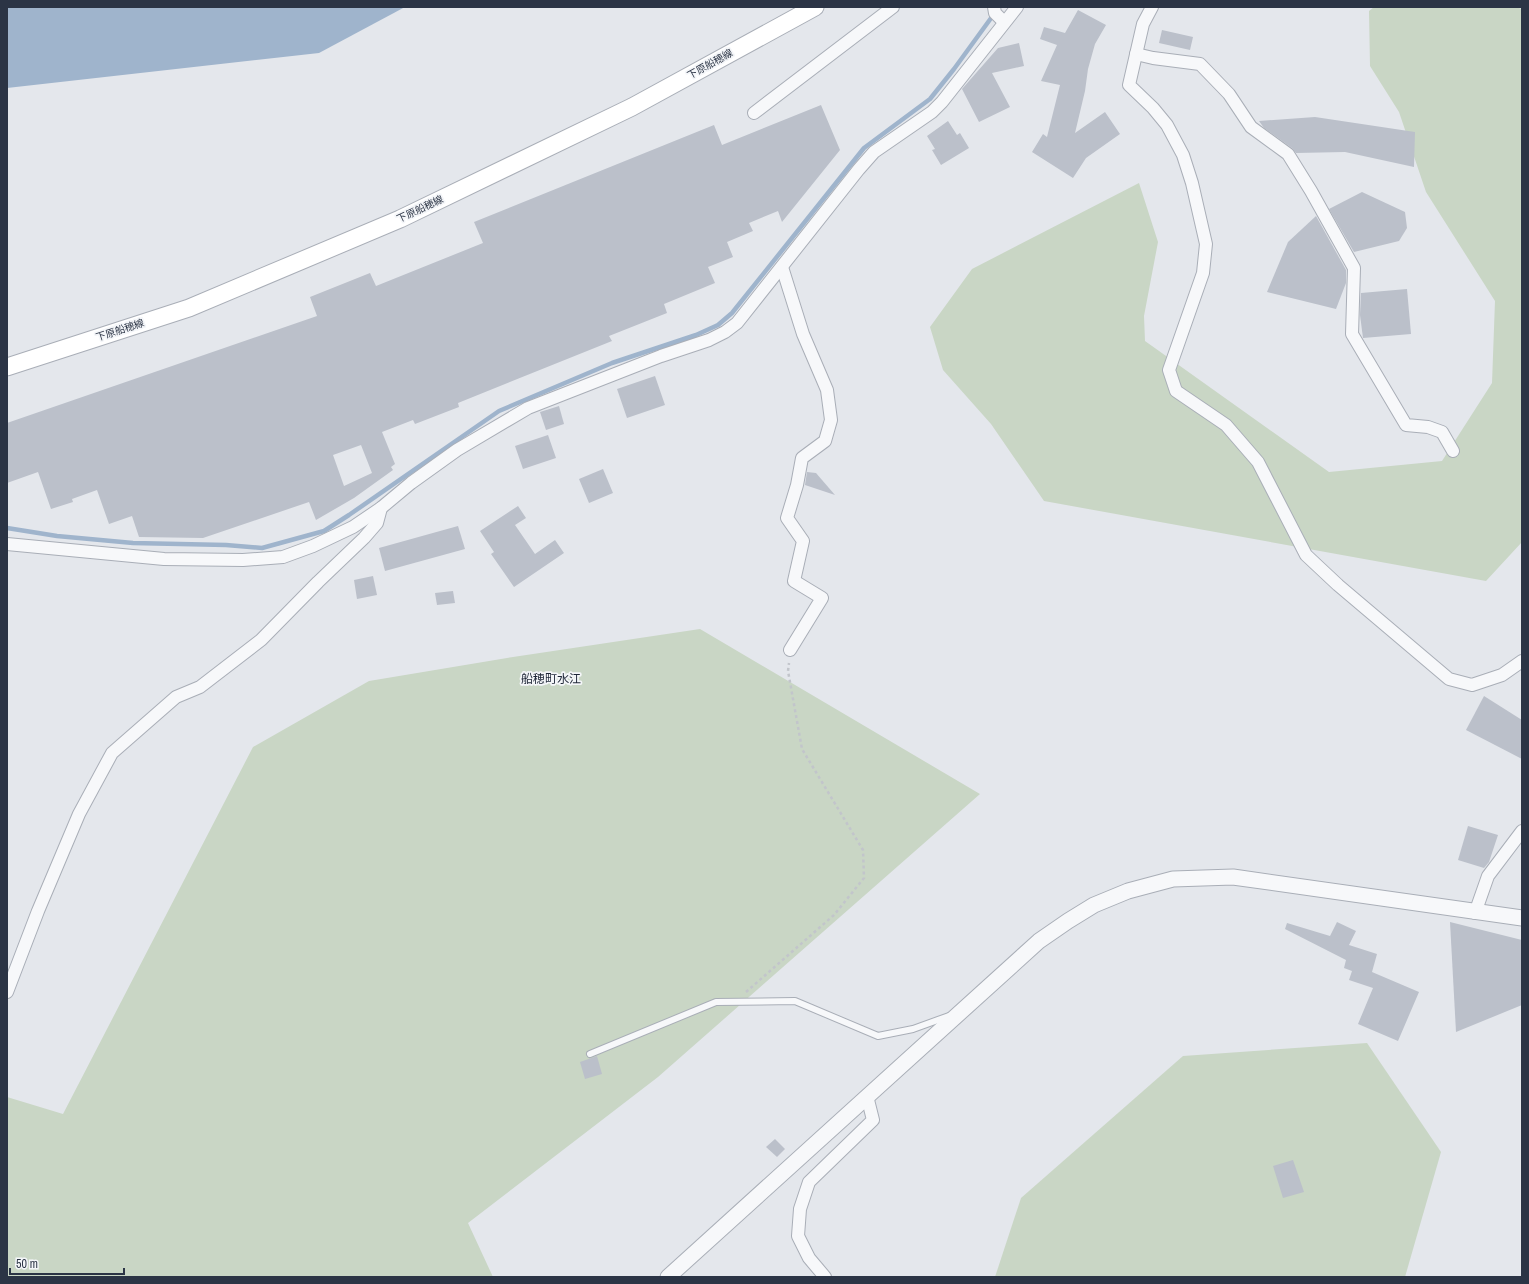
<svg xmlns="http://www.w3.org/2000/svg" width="1529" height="1284" viewBox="0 0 1529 1284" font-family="'Archivo Narrow','Noto Sans JP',sans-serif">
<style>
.green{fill:#c9d6c5}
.water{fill:#9fb4cc}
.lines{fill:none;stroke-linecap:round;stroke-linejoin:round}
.stream{stroke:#9fb4cc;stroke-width:4.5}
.building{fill:#bbc0ca;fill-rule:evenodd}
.service-casing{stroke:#a9aeb7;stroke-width:8}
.minor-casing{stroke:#a9aeb7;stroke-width:14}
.tertiary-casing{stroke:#a9aeb7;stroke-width:17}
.secondary-casing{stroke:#a9aeb7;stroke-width:19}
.path{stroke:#c2c5cb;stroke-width:2.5;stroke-dasharray:3 3;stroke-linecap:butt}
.service{stroke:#f7f8fa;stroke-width:6}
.minor{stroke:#f7f8fa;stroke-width:12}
.tertiary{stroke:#f7f8fa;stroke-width:15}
.secondary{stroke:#fff;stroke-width:17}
.labels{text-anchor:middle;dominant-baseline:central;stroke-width:3.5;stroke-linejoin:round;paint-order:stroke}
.street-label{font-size:10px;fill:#2b3445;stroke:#f4f6f9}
.quarter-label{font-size:12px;fill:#1d2536;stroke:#f4f6f9}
</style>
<rect width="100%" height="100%" fill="#e4e7ec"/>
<g class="green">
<polygon points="1374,7 1516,7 1522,9 1522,542 1486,581 1044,501 991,424 943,370 930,327 972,269 1139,183 1158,242 1144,316 1145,341 1329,472 1442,461 1492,383 1495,301 1426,192 1399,112 1370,66 1369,11"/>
<polygon points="700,629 980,794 658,1077 468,1223 493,1277 7,1277 7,1097 63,1114 253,747 369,681 513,657"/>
<polygon points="1367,1043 1441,1152 1405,1277 995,1277 1021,1198 1183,1056"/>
</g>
<polygon class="water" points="7,7 405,7 319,53 7,88"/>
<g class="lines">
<polyline class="stream" points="7,528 57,536 133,543 226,545 262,548 324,531 349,515 499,411 612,363 696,335 718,325 732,313 864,148 930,99 954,69 994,14"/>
</g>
<g class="building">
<polygon points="1078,10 1106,25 1095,44 1088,69 1085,91 1075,133 1105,112 1120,134 1086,158 1073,178 1032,152 1043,134 1047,137 1060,85 1041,81 1057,45 1040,39 1044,27 1065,33"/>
<polygon points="1162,30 1193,37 1190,50 1159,43"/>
<polygon points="1019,43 1024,66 992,73 1010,107 979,122 962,89 998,48"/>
<path d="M821,105l19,45 -58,72 -4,-11 -29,12 4,8 -26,11 6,15 -25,10 7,16 -51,21 3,9 -58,23 3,5 -154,62 1,4 -44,17 -2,-4 -31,12 13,32 -4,3 2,3 -39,28 -38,22 -7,-18 -106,36 -64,-1 -7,-21 -23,8 -12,-34 -25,9 1,3 -22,7 -13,-37 -31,11v-60l310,-107 -7,-19 60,-24 6,13 107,-43 -9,-21 240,-97 8,20zM361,445l11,28 -28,13 -11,-31z"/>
<polygon points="1315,117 1415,132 1414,167 1345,152 1296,153 1292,148 1264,128 1259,121"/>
<polygon points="948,121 957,135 960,133 969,148 941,165 932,150 935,149 927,136"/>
<polygon points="1362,192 1405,212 1407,228 1399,241 1354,252 1329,209"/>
<polygon points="1316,216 1346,270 1346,283 1336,309 1267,292 1288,242"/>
<polygon points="1407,289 1411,334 1363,338 1360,315 1361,293"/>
<polygon points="655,376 665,405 627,418 617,389"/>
<polygon points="559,406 564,424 546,430 540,412"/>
<polygon points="548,435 556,458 523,469 515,446"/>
<polygon points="603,469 613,493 589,503 579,479"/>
<polygon points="807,472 816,473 835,495 805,485"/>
<polygon points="518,506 526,518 515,525 535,554 555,540 564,553 514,587 491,554 494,552 480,531"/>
<polygon points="458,526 465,549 385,571 379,548"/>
<polygon points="373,576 377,595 357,599 354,580"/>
<polygon points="453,591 455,603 437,605 435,593"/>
<polygon points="1484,696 1522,720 1522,759 1466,730"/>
<polygon points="1468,826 1498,835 1489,862 1484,868 1458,860"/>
<polygon points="1337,922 1356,931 1349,945 1377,954 1372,972 1419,992 1398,1041 1358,1024 1373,988 1349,980 1352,971 1344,968 1346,960 1285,929 1287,923 1330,936"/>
<polygon points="1450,922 1522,940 1522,1005 1456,1032"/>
<polygon points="597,1056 602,1074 585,1079 580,1062"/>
<polygon points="775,1139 785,1149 777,1157 766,1147"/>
<polygon points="1293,1160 1304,1192 1283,1198 1273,1166"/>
</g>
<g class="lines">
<g class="service-casing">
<polyline id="service" points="590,1054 716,1002 795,1001 878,1036 913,1029 949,1016"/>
</g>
<g class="minor-casing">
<g id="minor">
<polyline points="994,7 995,13 1004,22"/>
<polyline points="1152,7 1143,24 1129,85 1153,108 1167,125 1183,155 1192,183 1206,244 1203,273 1169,370 1176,391 1226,425 1258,462 1306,555 1338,585 1449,679 1472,685 1502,675 1522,661"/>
<polyline points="1136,54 1153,58 1200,64 1229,94 1251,127 1288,154 1311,191 1354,268 1352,334 1406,425 1428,427 1442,432 1453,451"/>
<polyline points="754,113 893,7"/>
<polyline points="782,267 803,334 827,390 831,420 825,441 802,458 797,485 787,518 803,541 794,581 822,598 790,650"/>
<polyline points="7,544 164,559 243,560 283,557 313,546 353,527 381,508 411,483 457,450 528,408 661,356 709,340 725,332 737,323 859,169 874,152 932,112 942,102 1017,7"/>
<polyline points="1475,913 1488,876 1522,831"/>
<polyline points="7,992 38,911 79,814 112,753 176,697 200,687 261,640 318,582 364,538 377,523 381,508"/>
<polyline points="825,1277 809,1258 798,1236 800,1209 809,1182 873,1120 867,1096"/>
</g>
</g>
<g class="tertiary-casing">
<polyline id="tertiary" points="668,1277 1039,941 1068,921 1094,905 1128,891 1173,879 1233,877 1522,918"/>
</g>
<g class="secondary-casing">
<polyline id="secondary" points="7,367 189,308 400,219 632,107 815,7"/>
</g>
<polyline class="path" points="746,992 834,915 864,878 863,850 802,749 788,671 789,663"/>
<use href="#service" class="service"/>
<use href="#minor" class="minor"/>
<use href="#tertiary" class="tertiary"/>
<use href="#secondary" class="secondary"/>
</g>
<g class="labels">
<g class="street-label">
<text transform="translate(710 64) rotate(-29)">下原船穂線</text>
<text transform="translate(420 209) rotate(-25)">下原船穂線</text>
<text transform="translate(120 330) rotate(-18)">下原船穂線</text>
</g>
<g class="quarter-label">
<text x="551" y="679">船穂町水江</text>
</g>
</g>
<rect width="1529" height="1284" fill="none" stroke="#2b3445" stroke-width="16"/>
<path d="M10 1268v6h114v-6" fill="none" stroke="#2b3445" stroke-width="2"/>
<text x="16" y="1268" font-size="12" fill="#2b3445" stroke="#f4f6f9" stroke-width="3" paint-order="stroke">50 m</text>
</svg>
